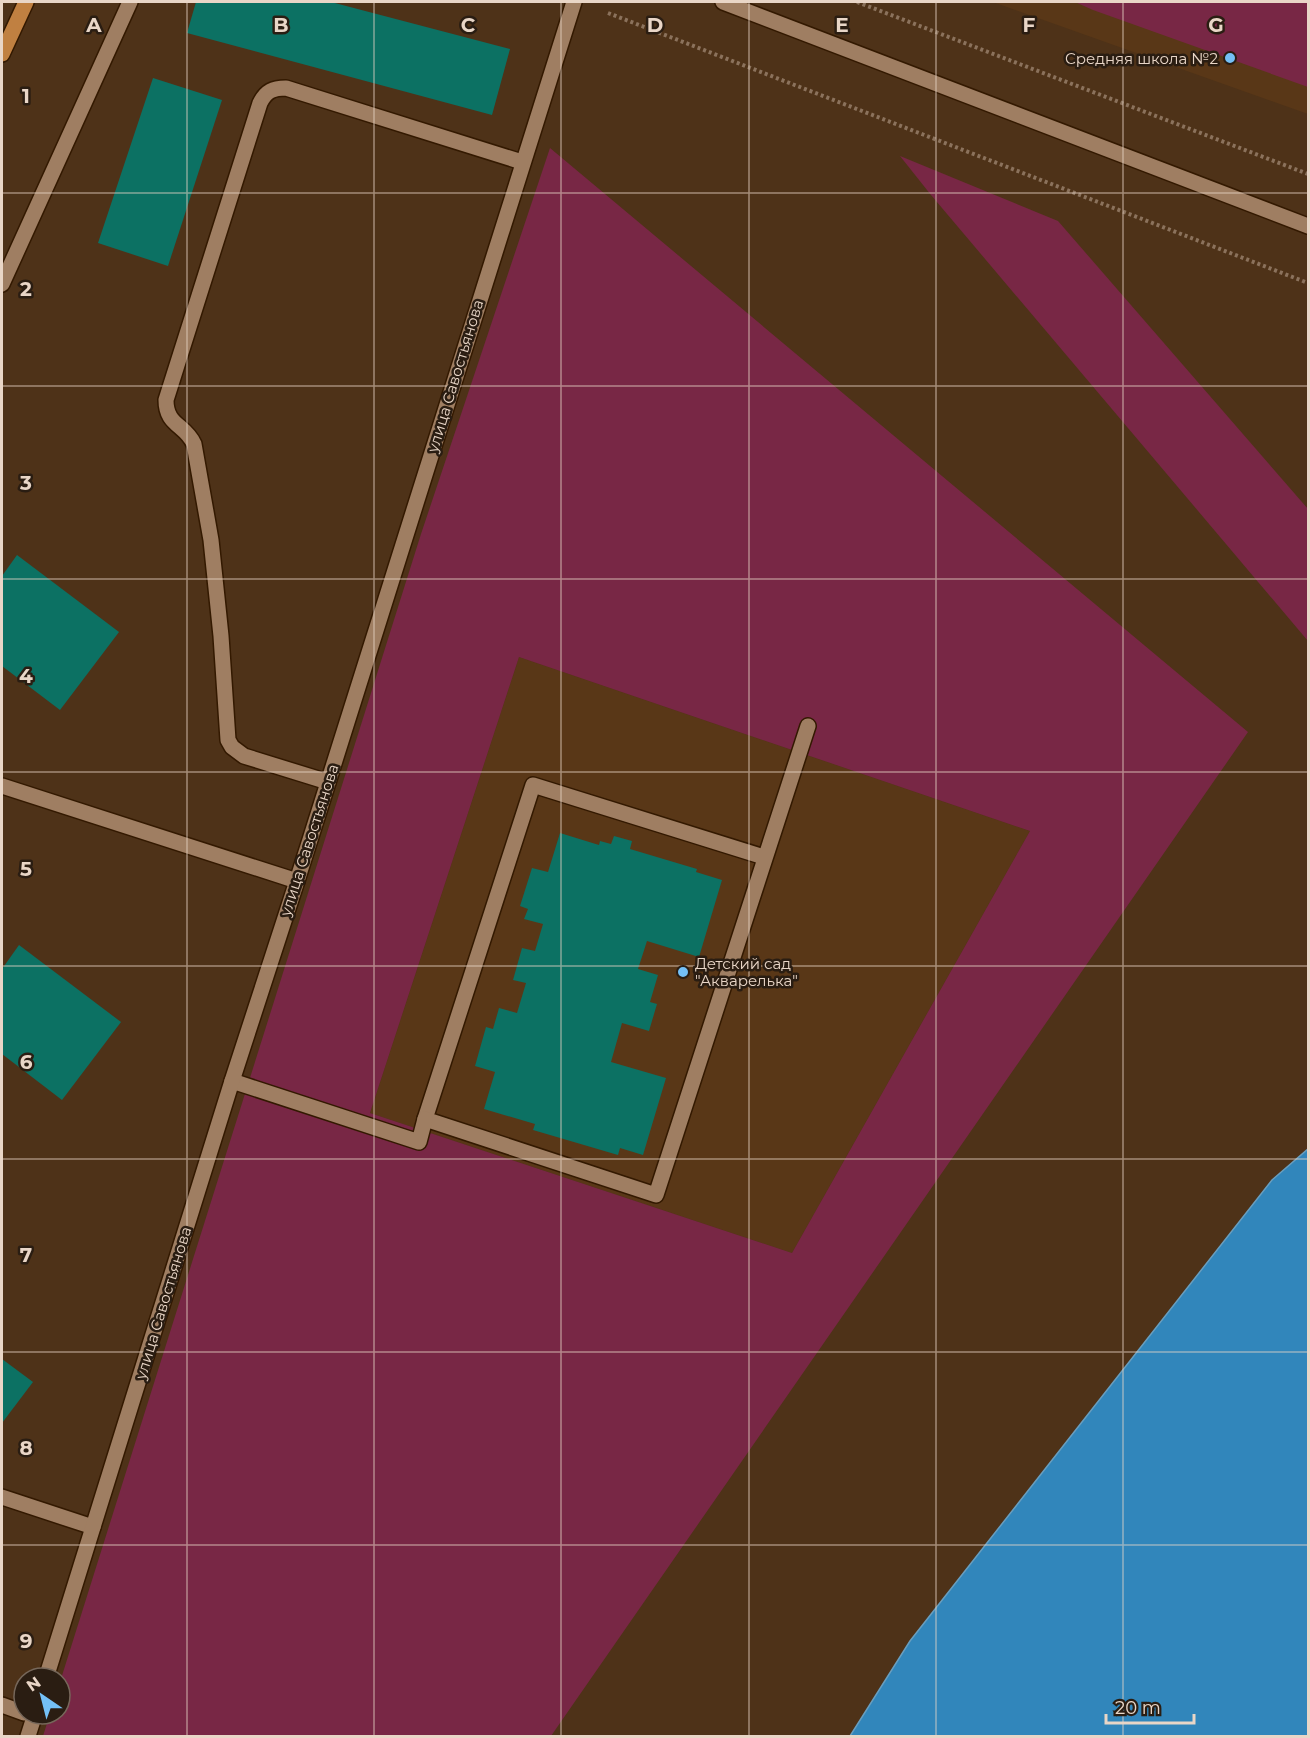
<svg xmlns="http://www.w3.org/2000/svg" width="1310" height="1738" viewBox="0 0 1310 1738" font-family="Montserrat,sans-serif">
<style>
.built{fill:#593717}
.green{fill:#782745;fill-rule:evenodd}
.water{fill:#3186bb;stroke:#689ebf;stroke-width:1.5}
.building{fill:#0c7163}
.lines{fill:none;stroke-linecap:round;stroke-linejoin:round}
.minor-casing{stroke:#331900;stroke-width:18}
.major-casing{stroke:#331900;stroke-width:18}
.path{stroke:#8b725c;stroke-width:4;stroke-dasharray:3 3;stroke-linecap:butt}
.minor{stroke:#9f7e62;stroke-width:15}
.major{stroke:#c08041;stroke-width:15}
.grid{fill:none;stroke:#e9d6c7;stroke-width:1.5;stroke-opacity:0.55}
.poi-dot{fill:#74c0f6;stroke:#2a1d12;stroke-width:2}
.labels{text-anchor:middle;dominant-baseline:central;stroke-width:5;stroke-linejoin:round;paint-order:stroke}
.poi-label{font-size:15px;fill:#e9d6c7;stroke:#2a1d12;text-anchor:end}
.street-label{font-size:15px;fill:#e9d6c7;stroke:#2a1d12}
.grid-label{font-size:20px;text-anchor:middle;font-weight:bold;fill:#e9d6c7;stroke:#2a1d12;stroke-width:5;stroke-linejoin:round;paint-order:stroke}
</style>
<rect width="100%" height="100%" fill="#4e3218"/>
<g class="built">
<polygon points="993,2 1308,2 1308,115 1308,114"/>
<polygon points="519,657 1030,831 792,1253 370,1113"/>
</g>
<g class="green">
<polygon points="1075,2 1308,2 1308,87 1093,10"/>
<path d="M550,148l698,584 -697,1004h-508l7,-22h10v-32l361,-1148zM519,657l511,174 -238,422 -422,-140z"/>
<polygon points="900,156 1058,221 1308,509 1308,641 931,195"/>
</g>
<polygon class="water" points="1308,1149 1308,1736 850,1736 910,1641 1272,1180"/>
<g class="building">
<polygon points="196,2 331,2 510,49 492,115 187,33"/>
<polygon points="153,78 222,100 168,266 98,243"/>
<polygon points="17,555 119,632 60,710 2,666 2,576"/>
<polygon points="560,833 599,845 600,841 611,844 614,836 632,841 630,849 697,869 696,872 722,880 699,957 647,941 638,969 658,975 650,1002 657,1004 649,1031 622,1023 611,1062 666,1078 643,1155 620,1148 618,1155 533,1130 535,1124 484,1109 495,1072 475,1066 486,1027 493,1029 499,1008 517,1013 526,983 513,980 522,948 535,951 543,924 524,919 528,909 520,906 532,868 548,872"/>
<polygon points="19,945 121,1022 62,1100 2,1054 2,969"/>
<polygon points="2,1359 33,1382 2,1423"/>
</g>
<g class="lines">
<g class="minor-casing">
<g id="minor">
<polyline points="723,2 1308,226"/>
<polyline points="2,284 130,2"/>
<path d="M328,782l-84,-26 -12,-9 -4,-7 -7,-104 -10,-96 -17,-96c-9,-20 -28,-18 -28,-44l94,-297c6,-12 13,-15 26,-15l236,74"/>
<polyline points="2,786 297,881"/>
<polyline points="764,857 533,785 425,1119 656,1195 808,726"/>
<polyline points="232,1081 419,1142 425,1119"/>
<polyline points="2,1497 93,1527"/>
<polyline points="46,1678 232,1081 297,881 574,2"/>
<polyline points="2,1705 24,1713"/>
<polyline points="28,1736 35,1714"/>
</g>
</g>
<g class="major-casing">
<polyline id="major" points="2,54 26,2"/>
</g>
<g class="path">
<polyline points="857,2 1308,174"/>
<polyline points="608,13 1308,283"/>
</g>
<use href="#minor" class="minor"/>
<use href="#major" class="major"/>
</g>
<path class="grid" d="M187,2v1734M374,2v1734M561,2v1734M749,2v1734M936,2v1734M1123,2v1734M2,193h1306M2,386h1306M2,579h1306M2,772h1306M2,966h1306M2,1159h1306M2,1352h1306M2,1545h1306"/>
<g class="poi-dot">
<circle cx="1230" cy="58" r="6"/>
<circle cx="683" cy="972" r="6"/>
</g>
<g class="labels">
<g class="poi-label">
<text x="1218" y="58">Средняя школа №2</text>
<text x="695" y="963" text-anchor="start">Детский сад<tspan x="695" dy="17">"Акварелька"</tspan></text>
</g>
<g class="street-label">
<text transform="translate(455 376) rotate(-73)">улица Савостьянова</text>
<text transform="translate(309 840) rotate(-72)">улица Савостьянова</text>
<text transform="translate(163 1303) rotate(-73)">улица Савостьянова</text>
</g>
</g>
<g class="grid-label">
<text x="94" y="32">A</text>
<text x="281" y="32">B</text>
<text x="468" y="32">C</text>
<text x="655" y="32">D</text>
<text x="842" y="32">E</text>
<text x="1029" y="32">F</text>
<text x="1216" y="32">G</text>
<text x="26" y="103">1</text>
<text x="26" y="296">2</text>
<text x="26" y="490">3</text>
<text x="26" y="683">4</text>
<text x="26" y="876">5</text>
<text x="26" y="1069">6</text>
<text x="26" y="1262">7</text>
<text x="26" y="1455">8</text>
<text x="26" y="1648">9</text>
</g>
<rect width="1310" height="1738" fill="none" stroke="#e9d6c7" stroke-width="6"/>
<g transform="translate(42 1696) rotate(325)"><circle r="28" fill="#2a1d12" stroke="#76675a" stroke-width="1.5"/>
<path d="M0-4.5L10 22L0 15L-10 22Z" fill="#74c0f6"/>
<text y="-9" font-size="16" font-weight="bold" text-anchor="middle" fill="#e9d6c7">N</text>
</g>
<path d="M1106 1714v9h88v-9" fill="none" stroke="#e9d6c7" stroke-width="3"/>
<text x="1115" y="1714" font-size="18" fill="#e9d6c7" stroke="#2a1d12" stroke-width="4.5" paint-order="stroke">20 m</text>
</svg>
